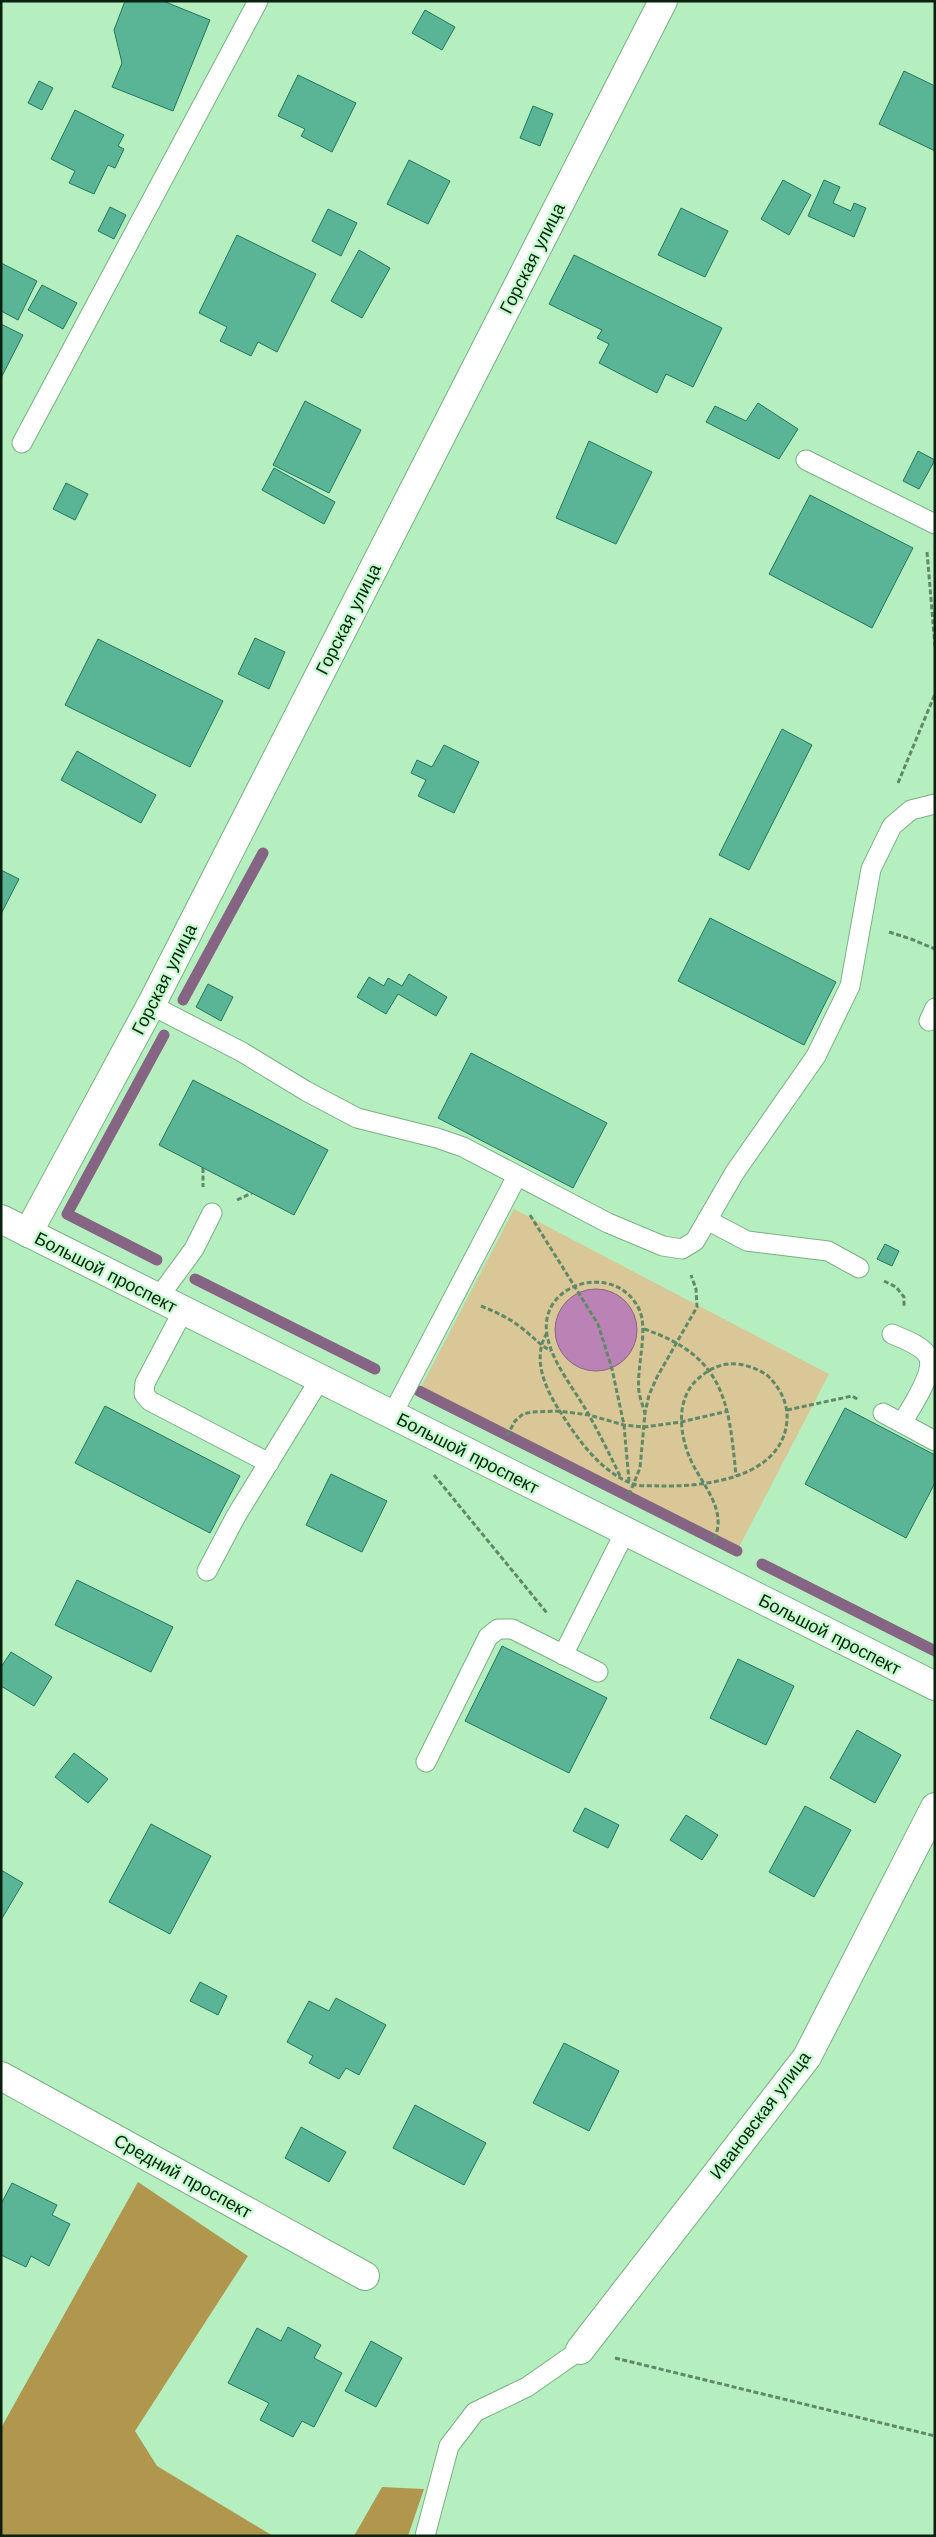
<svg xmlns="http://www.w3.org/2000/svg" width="936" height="2537" viewBox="0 0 936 2537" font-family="'Work Sans',sans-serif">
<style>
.green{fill:#d9c798}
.forest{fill:#b1964e}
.water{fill:#bb82b6;stroke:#866584}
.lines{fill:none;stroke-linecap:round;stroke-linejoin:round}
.stream{stroke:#866584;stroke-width:11}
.building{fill:#5ab496;stroke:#24775f}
.lane-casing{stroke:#79b083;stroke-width:21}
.street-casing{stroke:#79b083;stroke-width:30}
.path{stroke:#608968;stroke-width:3;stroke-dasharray:5 2.5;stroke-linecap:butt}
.lane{stroke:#fff;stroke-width:19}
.street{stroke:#fff;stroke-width:28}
.labels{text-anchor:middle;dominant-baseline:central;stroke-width:4.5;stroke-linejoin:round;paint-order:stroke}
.street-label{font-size:18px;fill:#0a2110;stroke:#c2fdcc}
</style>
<rect width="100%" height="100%" fill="#b5efbf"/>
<polygon class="green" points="514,1209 829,1374 737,1551 419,1391"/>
<g class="forest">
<polygon points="138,2182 248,2256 135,2431 157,2466 273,2536 1,2536 1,2428"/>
<polygon points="382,2487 424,2489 408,2536 354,2536"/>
</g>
<circle class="water" cx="596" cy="1330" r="41"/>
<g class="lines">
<g class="stream">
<polyline points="183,1000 263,853"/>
<polyline points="157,1260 67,1214 164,1035"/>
<polyline points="195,1279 375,1369"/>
<polyline points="419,1391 737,1551"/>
<polyline points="762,1564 935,1651"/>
</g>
</g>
<g class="building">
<polygon points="125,1 163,1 210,20 173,111 112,87 122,63 114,30"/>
<polygon points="425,10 455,27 442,50 412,33"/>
<polygon points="904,71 935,86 935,151 879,124"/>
<polygon points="298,75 356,103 332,152 301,136 305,129 278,116"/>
<polygon points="39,81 53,88 42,110 28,103"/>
<polygon points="533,106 553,114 540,146 520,138"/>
<polygon points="75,110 124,135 118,146 124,149 115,168 108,165 94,194 69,183 75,171 51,159"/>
<polygon points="409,160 450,181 428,224 387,204"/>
<polygon points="783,180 811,195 789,235 761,219"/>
<polygon points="824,180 840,187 833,203 851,211 854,203 866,208 854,237 808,216"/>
<polygon points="110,207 126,215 114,239 98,231"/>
<polygon points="681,208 728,231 705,277 658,255"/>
<polygon points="328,209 357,223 341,256 312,241"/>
<polygon points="237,235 316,274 277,352 258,342 251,356 220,341 227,327 199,313"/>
<polygon points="359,250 390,268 362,318 331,301"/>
<polygon points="574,255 722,328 693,387 666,374 657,393 599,363 609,344 597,338 602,330 549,304"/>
<polygon points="1,263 37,281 18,320 1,311"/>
<polygon points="42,285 77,303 63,329 28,310"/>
<polygon points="1,324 23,335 1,378"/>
<polygon points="305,401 361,430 329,493 273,465"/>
<polygon points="758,403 798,429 779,459 706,422 715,406 746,421"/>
<polygon points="589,441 652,472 616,544 556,518"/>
<polygon points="918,451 935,460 919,489 903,481"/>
<polygon points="274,468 335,502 324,524 262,490"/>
<polygon points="66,483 88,494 75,520 53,509"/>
<polygon points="810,495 913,548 872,628 769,574"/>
<polygon points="255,638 285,652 269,689 238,674"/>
<polygon points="98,639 223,701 190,767 65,705"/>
<polygon points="782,729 812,745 749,870 719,855"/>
<polygon points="444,745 479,762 454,813 418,796 426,780 411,773 417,760 432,767"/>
<polygon points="77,751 156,795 141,823 61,780"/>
<polygon points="1,870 19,879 1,914"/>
<polygon points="710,918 836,982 804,1045 678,981"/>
<polygon points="409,974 447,997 436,1016 398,994 386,1014 357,997 369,977 384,986 388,978 402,986"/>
<polygon points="208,984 233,997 221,1021 196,1007"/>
<polygon points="471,1053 607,1123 573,1188 438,1118"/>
<polygon points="193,1080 328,1150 294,1215 159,1145"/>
<polygon points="885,1244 899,1251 892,1266 877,1259"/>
<polygon points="105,1406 240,1476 210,1533 75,1463"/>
<polygon points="845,1408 935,1455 935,1483 906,1538 805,1484"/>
<polygon points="331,1474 387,1501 362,1552 306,1525"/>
<polygon points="77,1580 173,1627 151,1672 55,1625"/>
<polygon points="502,1646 607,1698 569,1773 465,1721"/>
<polygon points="11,1652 52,1677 34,1706 1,1686 1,1667"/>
<polygon points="738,1659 794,1686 766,1745 710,1718"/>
<polygon points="857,1730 901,1755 875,1803 830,1778"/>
<polygon points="74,1753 108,1779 88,1803 55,1777"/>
<polygon points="805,1806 851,1830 814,1897 769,1872"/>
<polygon points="585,1808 619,1825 608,1848 573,1831"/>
<polygon points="686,1815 718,1835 702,1860 670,1840"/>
<polygon points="151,1824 211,1856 170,1934 109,1902"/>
<polygon points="1,1870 23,1883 1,1920"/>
<polygon points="200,1982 227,1996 218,2015 190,2001"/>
<polygon points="336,1998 386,2025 359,2075 346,2068 339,2079 309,2063 313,2056 287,2042 309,2001 329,2011"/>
<polygon points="564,2043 619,2071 589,2131 533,2103"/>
<polygon points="415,2105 486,2143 464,2185 393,2148"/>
<polygon points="301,2127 346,2152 329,2182 285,2158"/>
<polygon points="12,2183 57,2205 52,2215 70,2224 49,2266 31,2256 26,2267 1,2255 1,2204"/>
<polygon points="288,2327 321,2345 314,2358 342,2373 314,2427 302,2421 293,2437 260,2420 269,2403 228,2383 257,2328 281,2341"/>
<polygon points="371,2341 402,2358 376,2407 345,2391"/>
</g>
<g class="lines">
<g class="lane-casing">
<g id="lane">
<polyline points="22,443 258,1"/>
<polyline points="806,460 935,524"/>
<polyline points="151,1005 242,1052 306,1091 357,1118 437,1138 463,1147 608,1223 663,1246 682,1249 695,1241 735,1172 816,1056 850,986 871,869 892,826 911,810 935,804"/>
<polyline points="929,1021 935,1008"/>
<polyline points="707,1220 747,1241 828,1251 859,1268"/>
<polyline points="158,1298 194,1249 212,1213"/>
<polyline points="183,1311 145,1383 144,1394 150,1401 269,1463"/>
<path d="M892,1334c11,5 30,11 36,22 8,16 -18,53 -26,67"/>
<polyline points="883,1413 935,1441"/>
<polyline points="392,1415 517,1176"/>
<polyline points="207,1571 236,1516 320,1379"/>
<polyline points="563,1655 625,1532"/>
<polyline points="426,1762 488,1637 498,1629 512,1629 598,1672"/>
<polyline points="425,2536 449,2446 475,2412 527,2387 580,2350"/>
</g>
</g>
<g class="street-casing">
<g id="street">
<polyline points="1,1219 935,1686"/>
<polyline points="28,1233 151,1005 663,1"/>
<polyline points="1,2076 365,2276"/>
<polyline points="580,2350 807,2057 935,1807"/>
</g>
</g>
<g class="path">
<polyline points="927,552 935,646"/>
<polyline points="898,783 935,694"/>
<polyline points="889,932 911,939 935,949"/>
<polyline points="203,1168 203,1187"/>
<polyline points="237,1200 252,1193"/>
<polyline points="530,1215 598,1324 612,1369 624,1425 629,1481"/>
<polyline points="884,1281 896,1287 904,1297 904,1307"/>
<path d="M481,1306c15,6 30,13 42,23 10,8 17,16 28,22"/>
<path d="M644,1329c80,27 85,72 92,147"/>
<path d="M547,1333c-16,26 -1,57 14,80 18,28 40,59 72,71 7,3 18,1 26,2 46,1 124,-8 128,-66 1,-17 -7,-32 -19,-44 -10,-8 -26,-13 -39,-12 -12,1 -22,7 -30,14 -23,19 -20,53 -10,78 10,26 40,53 25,83"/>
<polyline points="787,1410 852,1396 859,1400"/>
<polyline points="507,1436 515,1421 523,1414 532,1412 559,1411 589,1415 624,1425 644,1427 681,1422 728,1411"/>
<polyline points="434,1475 547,1613"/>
<path d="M620,1476c-10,-21 -20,-41 -31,-61 -14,-25 -37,-52 -42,-80 -9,-53 69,-74 92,-26 10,21 -3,58 0,83 1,7 4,14 6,21"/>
<polyline points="629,1495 640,1468 645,1413 649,1395 657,1377 697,1307 696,1289 691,1275"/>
<polyline points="615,2358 935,2436"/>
</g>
<use href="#lane" class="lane"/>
<use href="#street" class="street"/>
</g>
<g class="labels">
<g class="street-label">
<text transform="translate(532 258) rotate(-63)">Горская улица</text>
<text transform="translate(348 619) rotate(-63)">Горская улица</text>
<text transform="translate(164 979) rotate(-63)">Горская улица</text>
<text transform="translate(106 1272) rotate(27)">Большой проспект</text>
<text transform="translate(468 1453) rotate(27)">Большой проспект</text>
<text transform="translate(830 1634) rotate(27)">Большой проспект</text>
<text transform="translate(760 2115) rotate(-53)">Ивановская улица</text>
<text transform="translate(183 2176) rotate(29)">Средний проспект</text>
</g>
</g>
<rect width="936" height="2537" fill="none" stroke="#0a2110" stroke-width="5"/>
</svg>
